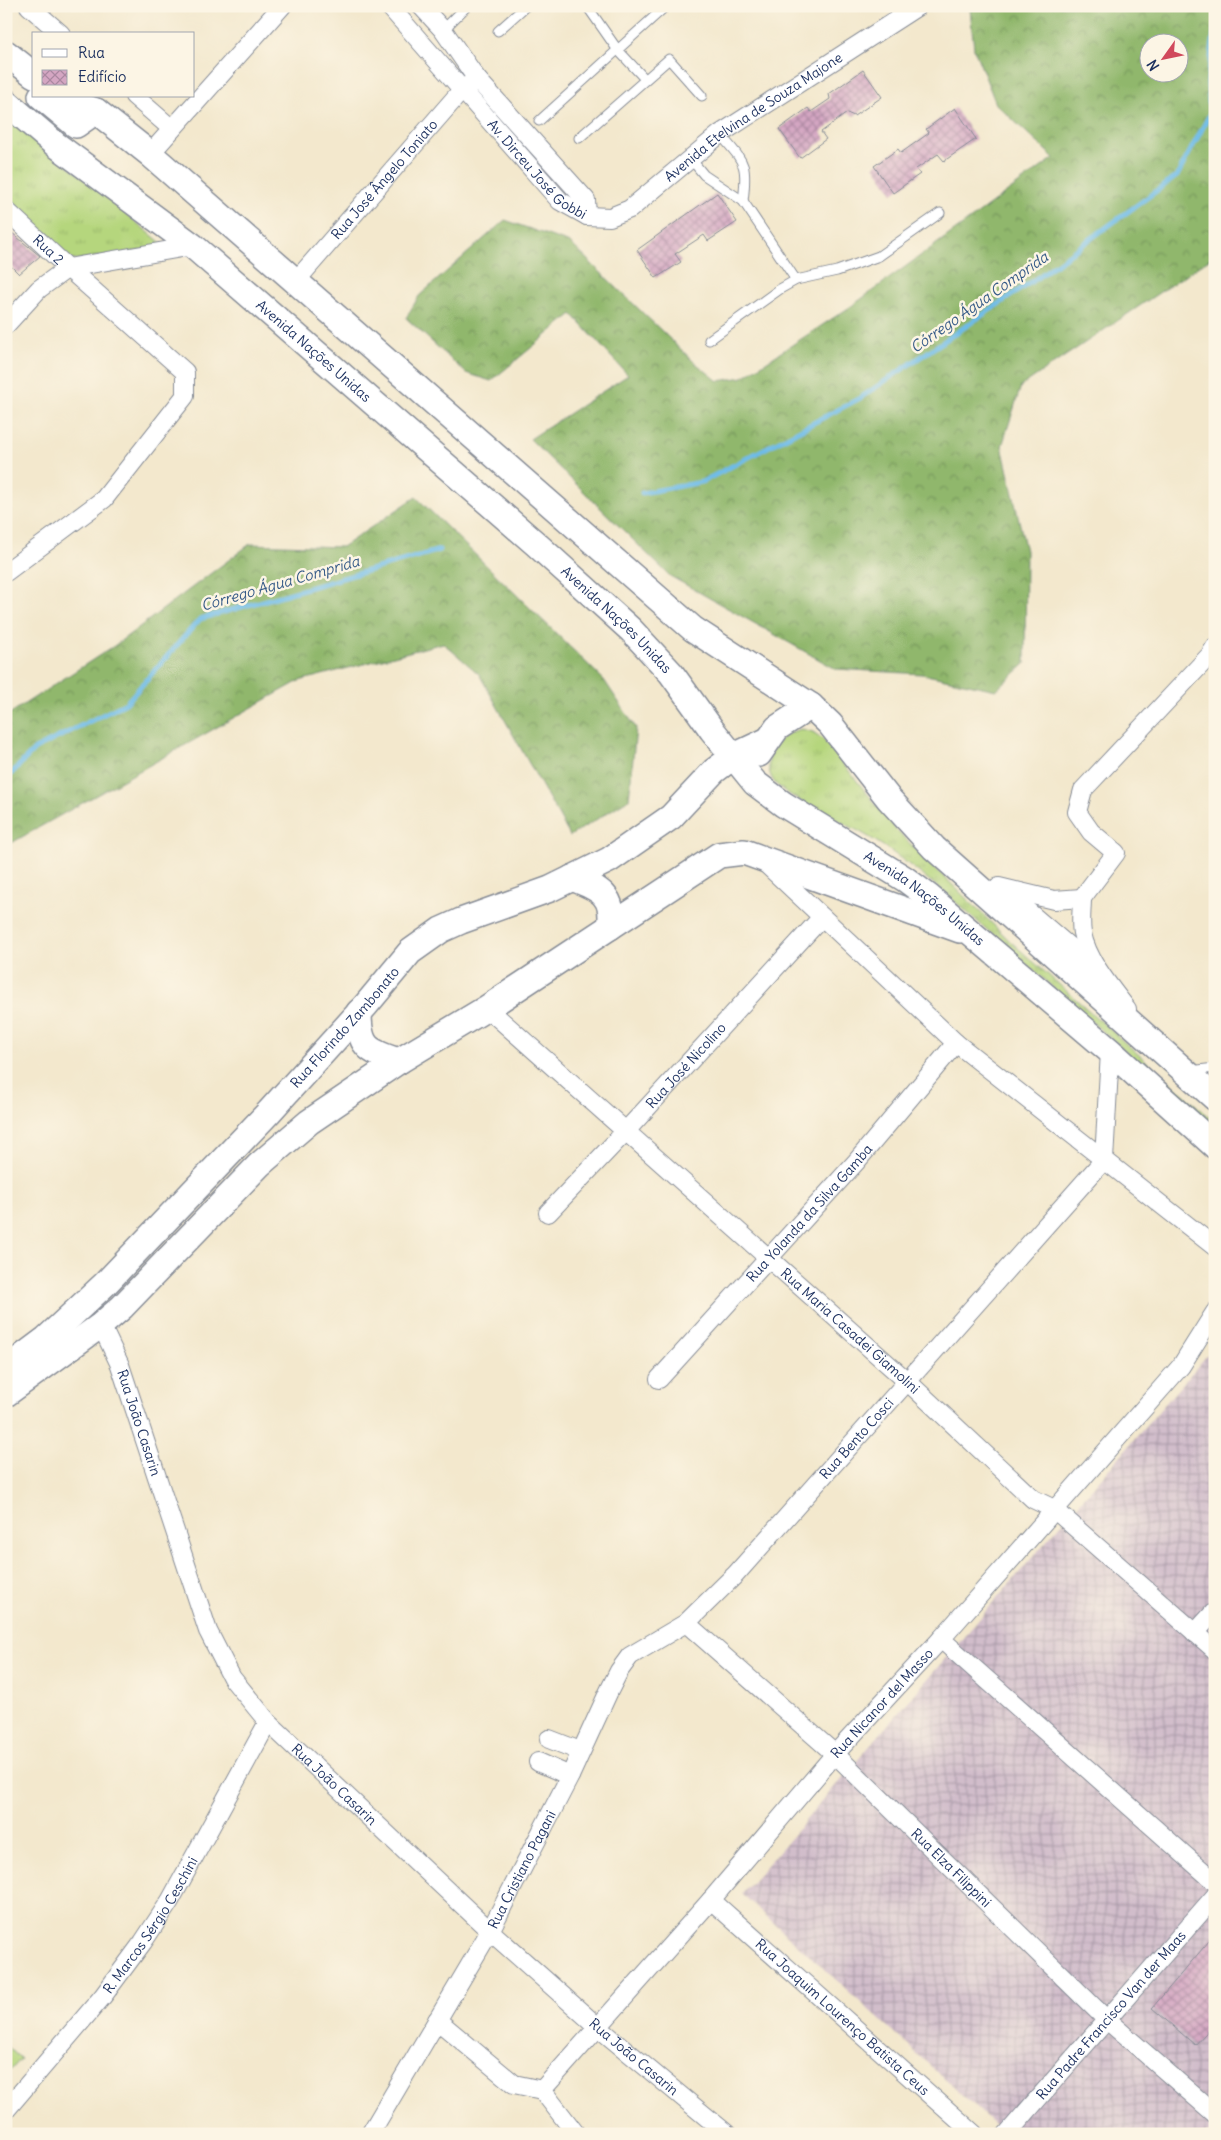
<svg xmlns="http://www.w3.org/2000/svg" width="1221" height="2140" viewBox="0 0 1221 2140" font-family="Delius,sans-serif">
<style>
.industrial{fill:url(#industrial-grid)}
.grass{fill:url(#grass-tufts);stroke:#68826e}
.forest{fill:url(#forest-crowns);stroke:#567365;fill-rule:evenodd}
.garden{fill:#b5d67d;stroke:#68826e}
.lines{fill:none;stroke-linecap:round;stroke-linejoin:round}
.stream{stroke:#6dbbe8;stroke-width:5}
.building{fill:url(#building-cross-hatch)}
.lane-casing{stroke:#878c96;stroke-width:11}
.street-casing{stroke:#878c96;stroke-width:20}
.secondary-casing{stroke:#878c96;stroke-width:28}
.lane{stroke:#fff;stroke-width:9}
.street{stroke:#fff;stroke-width:18}
.secondary{stroke:#fff;stroke-width:25}
.labels{text-anchor:middle;dominant-baseline:central;stroke-width:5;stroke-linejoin:round;paint-order:stroke}
.street-label{font-size:14px;fill:#1b2f5e;stroke:#fcf5e5}
.water-label{font-size:15px;font-style:italic;fill:#345987;stroke:#fcf5e5}
</style>
<defs>
<pattern id="industrial-grid" width="8" height="8" patternUnits="userSpaceOnUse" patternTransform="scale(1.25)"><rect width="8" height="8" fill="#d1bdcb"/><path d="M0 4h8M4 0v8" fill="none" stroke="#a99aa8"/></pattern>
<pattern id="grass-tufts" width="24" height="20" patternUnits="userSpaceOnUse" patternTransform="scale(1.25)"><rect width="24" height="20" fill="#b5d67d"/><path d="M3 7l-1-3M5 7V3M7 7l1-3M15 17l-1-3M17 17v-4M19 17l1-3" fill="none" stroke="#9bb86e"/></pattern>
<pattern id="forest-crowns" width="20" height="18" patternUnits="userSpaceOnUse" patternTransform="scale(1.25)"><rect width="20" height="18" fill="#90b76c"/><path d="M2 6a3 3 0 1 1 6 0M12 15a3 3 0 1 1 6 0" fill="none" stroke="#75955c"/></pattern>
<pattern id="building-cross-hatch" width="8" height="8" patternUnits="userSpaceOnUse" patternTransform="scale(1.25)"><rect width="8" height="8" fill="#d4a6c2"/><path d="M0 0l8 8M0 8l8-8" fill="none" stroke="#ab88a1"/></pattern>
</defs>
<rect width="100%" height="100%" fill="#fcf5e5"/>
<filter id="ink" filterUnits="userSpaceOnUse"><feTurbulence type="fractalNoise" baseFrequency=".02" numOctaves="2"/><feDisplacementMap in="SourceGraphic" scale="10" xChannelSelector="R" yChannelSelector="G"/><feConvolveMatrix kernelMatrix="1 2 1 2 8 2 1 2 1" color-interpolation-filters="sRGB"/></filter>
<filter id="wash" filterUnits="userSpaceOnUse"><feTurbulence type="fractalNoise" baseFrequency=".0096" numOctaves="4" result="noise"/><feDisplacementMap in="SourceGraphic" scale="20" xChannelSelector="R" yChannelSelector="G"/><feGaussianBlur stdDeviation="1.12" result="paint"/><feColorMatrix in="noise" values="0 0 0 0 0 0 0 0 0 0 0 0 0 0 0 0 0 1.4 0 .05"/><feComposite in="paint" operator="in"/></filter>
<g filter="url(#wash)">
<rect width="100%" height="100%" fill="#f3e8cd"/>
<polygon class="industrial" points="1215,1346 1215,2134 1005,2134 742,1894"/>
<g class="grass">
<polygon points="6,114 166,247 68,261 6,207"/>
<path d="M802,729l11,3 11,8 74,92 113,110 204,180v8l-272,-239c-26,-20 -52,-42 -81,-58 -19,-11 -75,-36 -87,-50 -17,-22 3,-51 27,-54z"/>
</g>
<g class="forest">
<path d="M975,6h240v249l-194,131 -19,60 24,105 -1,113 -29,26 -74,-16 -86,-5 -166,-93 -140,-137 98,-64 -56,-61 -81,67 -25,-8 -60,-55 13,-22 86,-76 65,23 123,118 25,20 25,-4 110,-72 201,-147 -58,-54 -22,-55 -4,-40zM1148,42h30v30h-30z"/>
<polygon points="416,497 604,680 636,728 629,799 570,836 479,674 443,643 299,681 6,846 6,716 114,646 250,544 342,547"/>
</g>
<polygon class="garden" points="6,2045 21,2059 6,2075"/>
<g class="lines">
<g class="stream">
<polyline points="642,493 702,482 860,398 1034,280 1177,176 1210,114 1208,81 1215,27"/>
<polyline points="6,779 35,749 126,703 200,619 440,550"/>
</g>
</g>
<g id="blocks">
<g class="building">
<polygon points="863,70 882,97 854,116 847,113 821,132 826,139 800,158 779,129 808,108 811,112 830,99 829,94"/>
<polygon points="955,108 976,139 944,161 938,154 916,169 920,174 893,193 874,166 898,149 901,153 929,133 926,129"/>
<polygon points="717,193 737,222 708,241 704,235 675,254 681,262 656,278 637,250"/>
<polygon points="6,228 40,256 19,274 6,261"/>
<polygon points="1215,1934 1215,2023 1195,2045 1152,2008"/>
</g>
</g>
</g>
<g filter="url(#ink)">
<use href="#blocks" fill-opacity="0" stroke="#878c96" stroke-width="1"/>
<g class="lines">
<g class="lane-casing">
<g id="lane">
<polyline points="587,6 617,49 645,79"/>
<polyline points="443,30 467,6"/>
<polyline points="498,31 526,6"/>
<polyline points="539,121 666,6"/>
<path d="M720,134c24,29 28,28 23,67"/>
<polyline points="579,138 669,59 702,96"/>
<polyline points="690,158 704,175 743,201 796,280"/>
<polyline points="709,340 780,289 796,280 837,271 879,256 940,213"/>
<polyline points="1190,1071 1215,1068"/>
</g>
</g>
<g class="street-casing">
<g id="street">
<polyline points="29,6 61,34"/>
<path id="s1" d="M389,6l171,195 27,15 23,1 20,-8 90,-75 198,-128"/>
<polyline points="421,6 443,30 477,79 586,200 587,216"/>
<polyline points="134,96 172,129"/>
<polyline points="150,154 282,6"/>
<path id="s2" d="M6,210l62,58 117,104v24l-81,103 -98,73"/>
<path id="s3" d="M295,282l167,-192 15,-11"/>
<polyline points="6,325 39,289 68,268 193,246"/>
<polyline points="765,863 956,1043 1215,1247"/>
<path d="M999,887l55,13 28,-2c0,11 -2,24 0,35 5,27 29,55 45,76"/>
<polyline points="1003,890 1093,967"/>
<polyline points="1082,898 1116,853 1091,832 1077,812 1083,790 1210,655 1215,647"/>
<path id="s4" d="M487,1008l421,374 125,117 21,10 161,141"/>
<path id="s5" d="M548,1213l77,-81 197,-215"/>
<path id="s6" d="M101,1325l19,40 88,266 24,47 36,44 222,209 109,97 128,106"/>
<path id="s7" d="M659,1379l197,-217 100,-119"/>
<path id="s8" d="M686,1623l149,131 272,266 108,94"/>
<polyline points="1195,1633 1215,1611"/>
<polyline points="941,1639 1215,1882"/>
<polyline points="549,1739 580,1751"/>
<polyline points="538,1762 570,1776"/>
<path id="s9" d="M711,1900l263,234"/>
<polyline points="437,2020 514,2084 542,2090 576,2134"/>
<path id="s10" d="M542,2090l169,-190 124,-146 106,-115 240,-273 34,-54"/>
<path id="s11" d="M6,2110l97,-114 40,-54 27,-41 98,-179"/>
<path id="s12" d="M370,2134l120,-203 80,-155 39,-85 10,-20 11,-15 56,-33 50,-49 368,-414 6,-109"/>
<path id="s13" d="M1007,2134l208,-238"/>
</g>
</g>
<g class="secondary-casing">
<g id="secondary">
<polyline points="6,53 34,75"/>
<polyline points="41,96 76,125 96,111"/>
<polyline points="59,96 64,100 96,111 150,154 693,629 811,706 830,724 889,799 934,848 1215,1098"/>
<path id="s14" d="M6,102l49,42 138,102 343,298 95,86 40,43 41,57 43,53 28,21 122,75 24,18 181,154 105,95"/>
<polyline points="759,754 777,728 811,706"/>
<path d="M572,878c25,10 44,16 38,49"/>
<path d="M359,1012c0,35 8,39 40,49"/>
<path id="s15" d="M6,1369l40,-30 59,-55 164,-172 97,-107 44,-53 31,-22 20,-9 89,-32 59,-29 62,-43 43,-46 20,-15 32,-15"/>
<polyline points="6,1394 101,1325 122,1307 259,1165 309,1122 399,1061 487,1008 719,855 744,852 960,930"/>
</g>
</g>
<use href="#lane" class="lane"/>
<use href="#street" class="street"/>
<use href="#secondary" class="secondary"/>
</g>
</g>
<g class="labels">
<g class="street-label">
<text stroke="none"><textPath href="#s1" startOffset="489">Avenida Etelvina de Souza Majone</textPath></text>
<text stroke="none"><textPath href="#s1" startOffset="221">Av. Dirceu José Gobbi</textPath></text>
<text stroke="none"><textPath href="#s3" startOffset="136">Rua José Ângelo Toniato</textPath></text>
<text stroke="none"><textPath href="#s2" startOffset="58">Rua 2</textPath></text>
<text stroke="none"><textPath href="#s14" startOffset="396">Avenida Nações Unidas</textPath></text>
<text stroke="none"><textPath href="#s14" startOffset="801">Avenida Nações Unidas</textPath></text>
<text stroke="none"><textPath href="#s14" startOffset="1221">Avenida Nações Unidas</textPath></text>
<text stroke="none"><textPath href="#s15" startOffset="482">Rua Florindo Zambonato</textPath></text>
<text stroke="none"><textPath href="#s5" startOffset="202">Rua José Nicolino</textPath></text>
<text stroke="none"><textPath href="#s7" startOffset="224">Rua Yolanda da Silva Gamba</textPath></text>
<text stroke="none"><textPath href="#s4" startOffset="486">Rua Maria Casadei Giamolini</textPath></text>
<text stroke="none"><textPath href="#s6" startOffset="105">Rua João Casarin</textPath></text>
<text stroke="none"><textPath href="#s12" startOffset="861">Rua Bento Cosci</textPath></text>
<text stroke="none"><textPath href="#s10" startOffset="515">Rua Nicanor del Masso</textPath></text>
<text stroke="none"><textPath href="#s6" startOffset="525">Rua João Casarin</textPath></text>
<text stroke="none"><textPath href="#s8" startOffset="361">Rua Elza Filippini</textPath></text>
<text stroke="none"><textPath href="#s12" startOffset="305">Rua Cristiano Pagani</textPath></text>
<text stroke="none"><textPath href="#s11" startOffset="235">R. Marcos Sérgio Ceschini</textPath></text>
<text stroke="none"><textPath href="#s13" startOffset="158">Rua Padre Francisco Van der Maas</textPath></text>
<text stroke="none"><textPath href="#s9" startOffset="176">Rua Joaquim Lourenço Batista Ceus</textPath></text>
<text stroke="none"><textPath href="#s6" startOffset="930">Rua João Casarin</textPath></text>
</g>
<g class="water-label">
<text transform="translate(979 302) rotate(-35)">Córrego Água Comprida</text>
<text transform="translate(280 583) rotate(-16)">Córrego Água Comprida</text>
</g>
</g>
<rect width="1221" height="2140" fill="none" stroke="#fcf5e5" stroke-width="25"/>
<rect x="32" y="32" width="162" height="65" fill="#fcf5e5" stroke="#a2a6af"/>
<rect x="42" y="49" width="25" height="8" fill="#ffffff" stroke="#a2a6af"/>
<text x="78" y="58" font-size="15" fill="#1b2f5e">Rua</text>
<rect x="42" y="70" width="25" height="15" fill="url(#building-cross-hatch)" stroke="#a2a6af"/>
<text x="78" y="82" font-size="15" fill="#1b2f5e">Edifício</text>
<g transform="translate(1164 58) rotate(237)"><circle r="24" fill="#fcf5e5" stroke="#a2a6af"/>
<path d="M0-4L9 19L0 12L-9 19Z" fill="#d1495b"/>
<text y="-8" font-size="14" font-weight="bold" text-anchor="middle" fill="#1b2f5e">N</text>
</g>
</svg>
